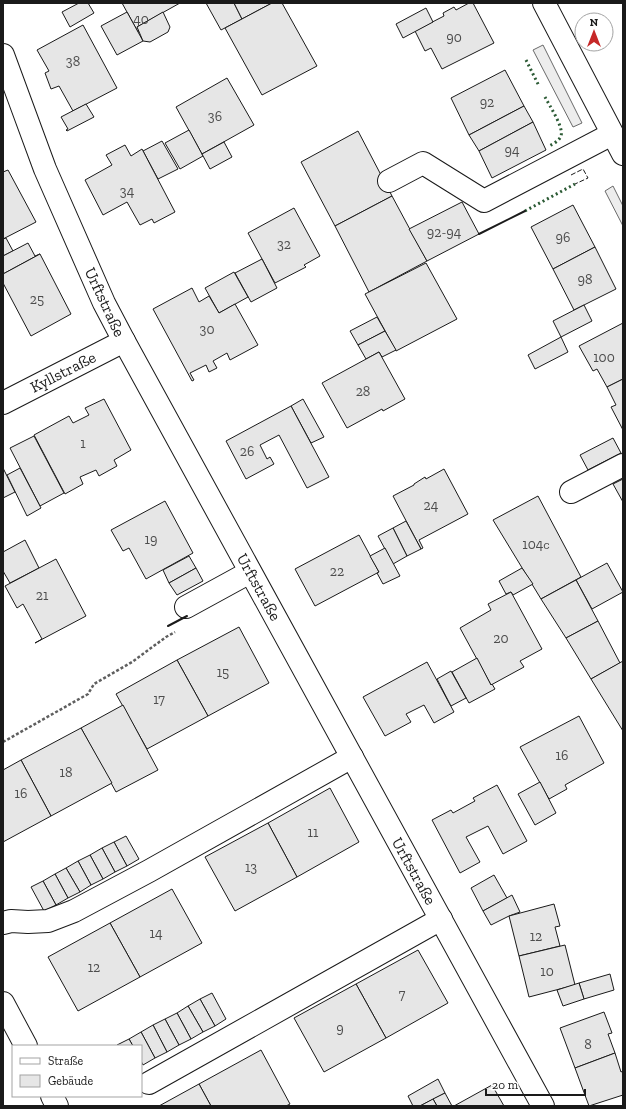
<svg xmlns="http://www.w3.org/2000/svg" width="626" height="1109" viewBox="0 0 626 1109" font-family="'Zilla Slab',serif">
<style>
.built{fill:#ededed;stroke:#6a6a6a}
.building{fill:#e6e6e6;stroke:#1a1a1a}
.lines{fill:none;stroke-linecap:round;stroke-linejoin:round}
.minor-casing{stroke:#1a1a1a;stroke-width:24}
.path{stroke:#5f5f5f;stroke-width:2.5;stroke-dasharray:3 2;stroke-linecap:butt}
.minor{stroke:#fff;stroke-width:22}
.hedge{stroke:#2b5a34;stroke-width:3;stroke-dasharray:2 3;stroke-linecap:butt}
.fence{stroke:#1a1a1a;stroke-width:1;stroke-dasharray:5 2;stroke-linecap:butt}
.wall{stroke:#1a1a1a;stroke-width:2}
.labels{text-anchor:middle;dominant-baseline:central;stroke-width:3;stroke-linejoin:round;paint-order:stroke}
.number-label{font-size:14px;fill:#4d4d4d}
.street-label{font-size:16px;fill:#1a1a1a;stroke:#fff}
</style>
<rect width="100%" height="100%" fill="#fff"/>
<g class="built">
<polygon points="543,45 582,123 573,127 533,50"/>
<polygon points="613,186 623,206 623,226 605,191"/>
</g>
<g class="building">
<polygon points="79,3 88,3 94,13 70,27 62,12"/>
<polygon points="122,3 180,3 137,27 139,30 138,32"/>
<polygon points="206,3 234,3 242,19 221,30"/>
<polygon points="234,3 272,3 242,19"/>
<polygon points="272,3 282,3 317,66 262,95 225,28"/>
<polygon points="469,3 473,3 494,43 442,69 431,48 425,51 415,31 444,16 443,13 454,7 456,10"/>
<polygon points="426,8 433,22 403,38 396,24"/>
<polygon points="127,12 143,41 117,55 101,26"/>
<polygon points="163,12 170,27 168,32 150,42 143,41 137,27"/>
<polygon points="83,25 117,88 73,111 59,86 51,89 45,73 49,71 37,50"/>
<polygon points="505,70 524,106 469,135 451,98"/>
<polygon points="227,78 254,125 202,154 176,107"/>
<polygon points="86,104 94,117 67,131 66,130 68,129 61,117"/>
<polygon points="524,106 533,122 479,151 469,135"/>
<polygon points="533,122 546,150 492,178 479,151"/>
<polygon points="189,130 203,156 180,169 165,143"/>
<polygon points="358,131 392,196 335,226 301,162"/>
<polygon points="162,141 178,169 158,179 143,151"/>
<polygon points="224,142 232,157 210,169 202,154"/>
<polygon points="125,145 131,156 142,149 175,212 154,223 152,219 140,225 127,202 103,215 85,180 112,165 106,155"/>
<polygon points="8,170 36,222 3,239 3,172"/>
<polygon points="392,196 427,261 369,292 335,226"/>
<polygon points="462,202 479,234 427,261 409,229"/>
<polygon points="573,205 595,247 553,269 531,227"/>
<polygon points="294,208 320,256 304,265 306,267 275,283 248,233"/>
<polygon points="6,238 13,251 3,256 3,239"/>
<polygon points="28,243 35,256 40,254 3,274 3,256"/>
<polygon points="595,247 616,289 574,310 553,269"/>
<polygon points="40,254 71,314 31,336 3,283 3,274"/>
<polygon points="262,259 277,288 251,302 235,273"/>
<polygon points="426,263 457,319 396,351 365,294"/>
<polygon points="234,272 248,297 219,313 205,288"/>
<polygon points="192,288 199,302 209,296 219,313 235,304 258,345 230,360 227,353 213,361 217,368 209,372 206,365 190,373 194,380 192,381 153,309"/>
<polygon points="584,305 592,321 561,337 553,321"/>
<polygon points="377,317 385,331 358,345 350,331"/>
<polygon points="623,323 623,379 607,387 597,369 593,371 579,346"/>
<polygon points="385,331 396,350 382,357 379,352 366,359 358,345"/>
<polygon points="561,337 568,352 535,369 528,355"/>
<polygon points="379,352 405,399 383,411 382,409 347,428 322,383"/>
<polygon points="623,379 623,430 611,407 616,405 607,387"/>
<polygon points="104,399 131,450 114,460 117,466 99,476 96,470 80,477 83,484 65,494 34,435 69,416 73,423 89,415 85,408"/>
<polygon points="303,399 324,437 311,443 291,406"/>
<polygon points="291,406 329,477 307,488 279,435 260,445 267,459 270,457 274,464 246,479 226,441"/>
<polygon points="34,436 64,493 40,506 10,448"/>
<polygon points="613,438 621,453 588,470 580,455"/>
<polygon points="3,468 15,492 3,498"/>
<polygon points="20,468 41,508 27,516 7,475"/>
<polygon points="444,469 468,514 419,540 423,548 421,549 393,496 414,485 414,484 425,477 426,479"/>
<polygon points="623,479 623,502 613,484"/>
<polygon points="538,496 581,577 541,599 493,520"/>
<polygon points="165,501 193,553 146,579 129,548 123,551 111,530"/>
<polygon points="406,521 421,549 407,556 393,528"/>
<polygon points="393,528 407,556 393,564 378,536"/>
<polygon points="359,535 379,572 315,606 295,569"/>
<polygon points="25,540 39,568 10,583 3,571 3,552"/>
<polygon points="385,548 400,576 383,584 377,573 379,572 370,556"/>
<polygon points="189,556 196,568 169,583 163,570"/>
<polygon points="56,559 86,616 35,643 42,639 23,604 17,608 5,586"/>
<polygon points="607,563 623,592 592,609 576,580"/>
<polygon points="196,568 203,581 177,595 169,583"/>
<polygon points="522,568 533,584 513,595 511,592 506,594 499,581"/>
<polygon points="576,580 598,621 566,638 541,599"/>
<polygon points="511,592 542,649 520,661 524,667 491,685 460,628 491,610 488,604"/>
<polygon points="598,621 620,663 591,679 566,638"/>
<polygon points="239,627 269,683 208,716 177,660"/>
<polygon points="477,658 491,685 492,684 495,689 469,703 452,672"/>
<polygon points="177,660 208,716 147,749 116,694"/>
<polygon points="623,661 623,731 591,679"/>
<polygon points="427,662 454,712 434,723 424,705 406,714 411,722 385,736 363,697"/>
<polygon points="451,671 466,698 451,706 437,679"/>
<polygon points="123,705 158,770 116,792 81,728"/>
<polygon points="579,716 604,763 565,785 567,789 549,799 520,747"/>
<polygon points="81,728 112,783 51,816 21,760"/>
<polygon points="21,760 51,816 3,842 3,770"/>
<polygon points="540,782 556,813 535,825 518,794"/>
<polygon points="497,785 527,841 503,854 488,826 466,837 480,862 460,873 432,820 451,810 453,813 475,801 473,798"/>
<polygon points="330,788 359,842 297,877 268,823"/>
<polygon points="268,823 297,877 235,911 205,857"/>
<polygon points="126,836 139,859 127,866 114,842"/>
<polygon points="114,842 127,866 115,872 102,848"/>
<polygon points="102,848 115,872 103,879 90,855"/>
<polygon points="90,855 103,879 91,885 78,861"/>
<polygon points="78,861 91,885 80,892 66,868"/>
<polygon points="66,868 80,892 68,898 55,874"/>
<polygon points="55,874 68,898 56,905 43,881"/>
<polygon points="494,875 507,898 483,911 471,888"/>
<polygon points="43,881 56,905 44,911 31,887"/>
<polygon points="172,889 202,943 140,977 110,923"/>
<polygon points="512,895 520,912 509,916 491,925 483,911"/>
<polygon points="554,904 560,926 555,927 560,946 519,956 509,916"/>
<polygon points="110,923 140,977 78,1011 48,957"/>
<polygon points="565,945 575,985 529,997 519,956"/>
<polygon points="418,950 448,1003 386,1038 356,984"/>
<polygon points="610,974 614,990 584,999 579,983"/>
<polygon points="579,983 584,999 563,1006 557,990"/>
<polygon points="356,984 386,1038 324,1072 294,1018"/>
<polygon points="212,993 226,1019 215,1026 200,999"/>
<polygon points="200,999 215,1026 203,1032 188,1006"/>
<polygon points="188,1006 203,1032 191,1039 177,1013"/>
<polygon points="604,1012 612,1033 608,1034 615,1053 575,1068 560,1028"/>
<polygon points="177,1013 191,1039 179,1045 165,1019"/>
<polygon points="165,1019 179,1045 167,1052 153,1025"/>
<polygon points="153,1025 167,1052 155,1058 141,1032"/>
<polygon points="141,1032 155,1058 143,1065 141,1061 141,1046 133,1046 129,1039"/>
<polygon points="129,1039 133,1046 118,1046 117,1045"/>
<polygon points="261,1050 290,1104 286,1106 211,1106 199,1084"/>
<polygon points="615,1053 621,1072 623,1071 623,1095 589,1106 575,1068"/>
<polygon points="438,1079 445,1093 420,1106 413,1106 408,1096"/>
<polygon points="199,1084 211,1106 159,1106"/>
<polygon points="492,1085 504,1106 454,1106"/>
<polygon points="445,1093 452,1106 437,1106 433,1099"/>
<polygon points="433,1099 437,1106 420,1106"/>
</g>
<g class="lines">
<g class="minor-casing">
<g id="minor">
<polyline points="544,3 623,154"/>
<polyline points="3,55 45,169 104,303 124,341 543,1106"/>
<polyline points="389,181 423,163 484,201 612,134"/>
<polyline points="3,403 124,341"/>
<polyline points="571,492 623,465"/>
<polyline points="186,607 250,572"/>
<polyline points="3,923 11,921 28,922 48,921 74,911 149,871 352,757"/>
<polyline points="3,1003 26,1046"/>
<polyline points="149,1083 441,919"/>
<polyline points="52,1096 57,1106"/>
</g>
</g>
<polyline class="path" points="3,742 88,694 94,684 132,662 166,637 175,632"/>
<use href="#minor" class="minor"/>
<g class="hedge">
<polyline points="526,60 539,86"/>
<path d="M545,97c4,8 19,30 16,39 -2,5 -8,8 -12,10"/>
<polyline points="525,211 575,184"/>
</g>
<polyline class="fence" points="571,175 583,169 588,178 575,184"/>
<g class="wall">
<polyline points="479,234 525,211"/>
<polyline points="168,626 187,616"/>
</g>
</g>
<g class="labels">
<g class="number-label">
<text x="141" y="19">40</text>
<text x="454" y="37">90</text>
<text x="73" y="61">38</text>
<text x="487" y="102">92</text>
<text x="215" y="116">36</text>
<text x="512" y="150">94</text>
<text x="127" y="191">34</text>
<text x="444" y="232">92-94</text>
<text x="563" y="237">96</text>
<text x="284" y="244">32</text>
<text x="585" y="279">98</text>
<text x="37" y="299">25</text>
<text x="207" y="329">30</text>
<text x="604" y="357">100</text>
<text x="363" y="391">28</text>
<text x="83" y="443">1</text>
<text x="247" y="451">26</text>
<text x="431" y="505">24</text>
<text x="151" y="539">19</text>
<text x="536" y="544">104c</text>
<text x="337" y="571">22</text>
<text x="42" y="595">21</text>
<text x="501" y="638">20</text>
<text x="223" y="672">15</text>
<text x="159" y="699">17</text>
<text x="562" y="755">16</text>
<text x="66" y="772">18</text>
<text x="21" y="793">16</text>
<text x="313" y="832">11</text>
<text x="251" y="867">13</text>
<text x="156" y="933">14</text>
<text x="536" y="936">12</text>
<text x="94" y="967">12</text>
<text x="547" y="971">10</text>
<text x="402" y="994">7</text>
<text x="340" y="1028">9</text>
<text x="588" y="1044">8</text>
</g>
<g class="street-label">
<text transform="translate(105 302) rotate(65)">Urftstraße</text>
<text transform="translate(63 372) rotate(-27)">Kyllstraße</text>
<text transform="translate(259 587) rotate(61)">Urftstraße</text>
<text transform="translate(414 871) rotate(61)">Urftstraße</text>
</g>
</g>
<rect width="626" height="1109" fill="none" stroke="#1a1a1a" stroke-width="8"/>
<rect x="12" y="1045" width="130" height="52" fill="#ffffff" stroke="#a3a3a3"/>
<rect x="20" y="1058" width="20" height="6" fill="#ffffff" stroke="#a3a3a3"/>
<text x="48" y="1065" font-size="12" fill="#1a1a1a">Straße</text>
<rect x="20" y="1075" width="20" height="12" fill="#e6e6e6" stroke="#a3a3a3"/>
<text x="48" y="1085" font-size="12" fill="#1a1a1a">Gebäude</text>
<g transform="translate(594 32)"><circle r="19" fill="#ffffff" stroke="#a3a3a3"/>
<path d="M0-3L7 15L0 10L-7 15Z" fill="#c62828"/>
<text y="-6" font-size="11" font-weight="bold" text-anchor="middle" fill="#1a1a1a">N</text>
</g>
<path d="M486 1089v6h99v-6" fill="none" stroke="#1a1a1a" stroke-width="2"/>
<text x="492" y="1089" font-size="12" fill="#1a1a1a" stroke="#ffffff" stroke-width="3" paint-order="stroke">20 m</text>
</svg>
